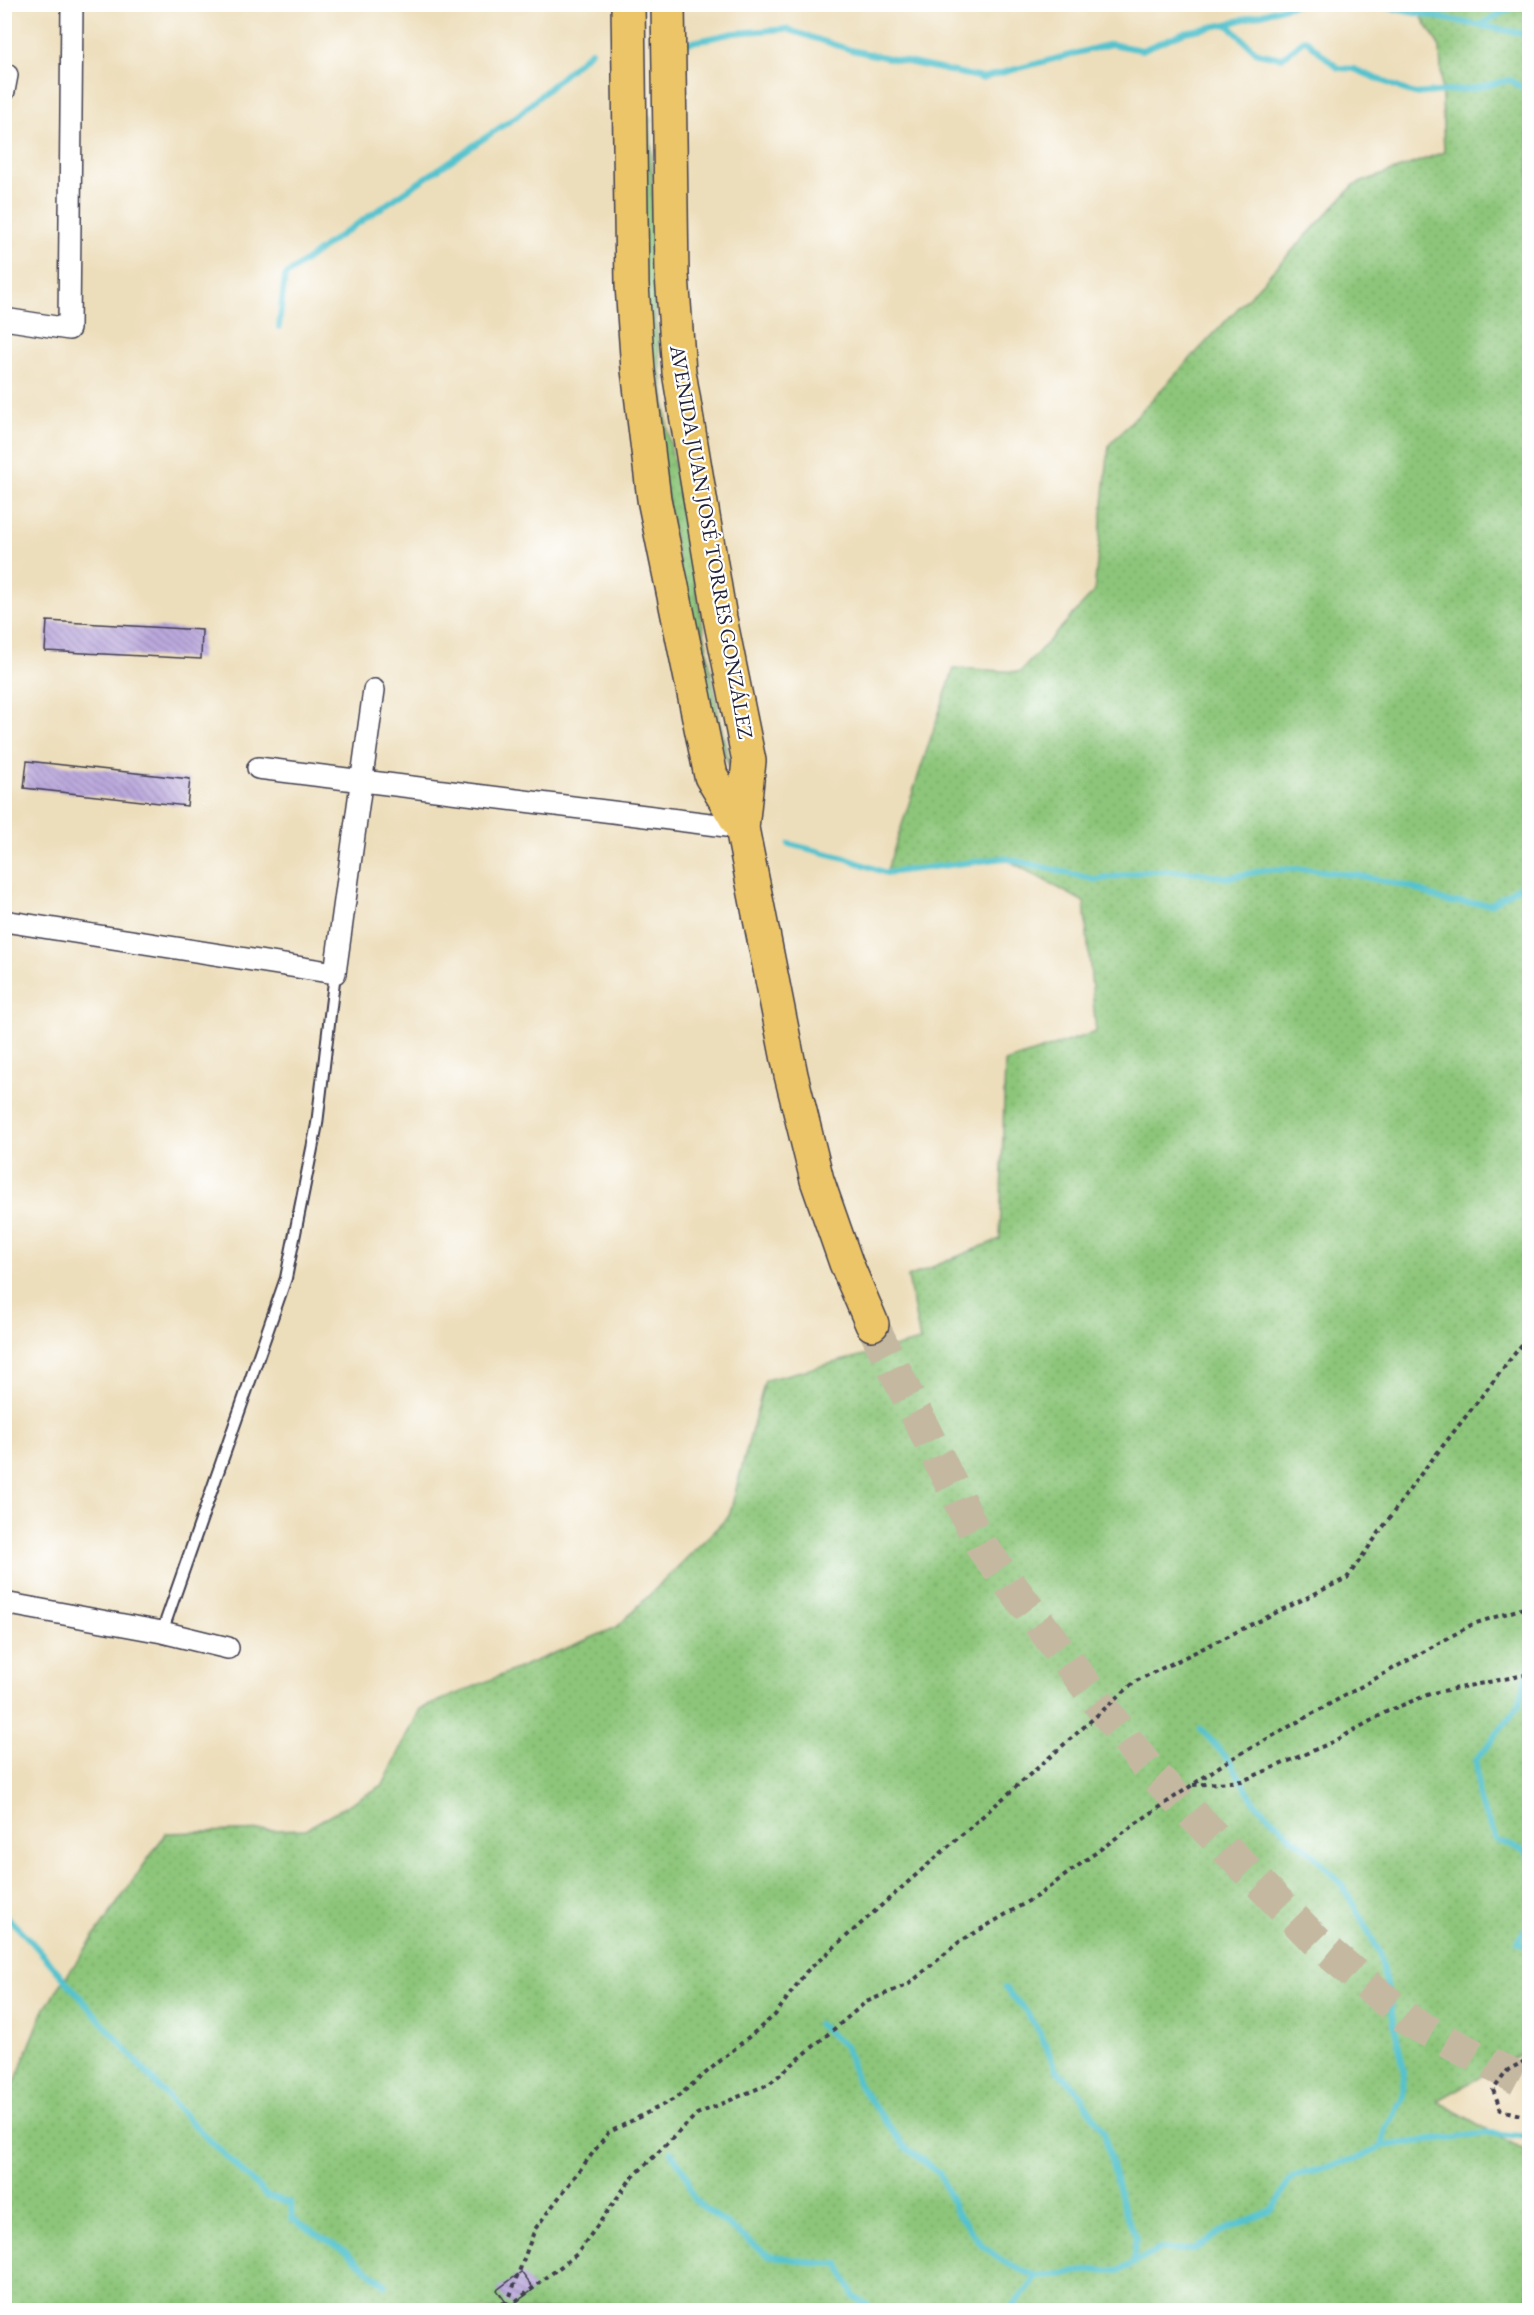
<svg xmlns="http://www.w3.org/2000/svg" width="1534" height="2315" viewBox="0 0 1534 2315" font-family="'EB Garamond',serif">
<style>
.grass{fill:url(#grass-dots);stroke:#58745a;stroke-width:1.5}
.lines{fill:none;stroke-linecap:round;stroke-linejoin:round}
.stream{stroke:#55c2cd;stroke-width:6}
.building{fill:url(#building-back-hatch)}
.primary-tunnel{stroke:#c4b8a1;stroke-width:33;stroke-dasharray:33 16;stroke-linecap:butt}
.lane-casing{stroke:#403e4e;stroke-width:14}
.street-casing{stroke:#403e4e;stroke-width:24}
.primary-casing{stroke:#403e4e;stroke-width:36}
.path{stroke:#403e4e;stroke-width:4;stroke-dasharray:4.5 4.5;stroke-linecap:butt}
.lane{stroke:#fff;stroke-width:10}
.street{stroke:#fff;stroke-width:21}
.primary{stroke:#edc569;stroke-width:33}
.labels{text-anchor:middle;dominant-baseline:central;stroke-width:4.5;stroke-linejoin:round;paint-order:stroke}
.street-label{font-size:21px;fill:#22223b;stroke:#fff}
</style>
<defs>
<pattern id="grass-dots" width="8" height="8" patternUnits="userSpaceOnUse" patternTransform="scale(1.5)"><rect width="8" height="8" fill="#8dc67a"/><path d="M2 2h.1M6 6h.1" fill="none" stroke="#79aa6a" stroke-width="1.8" stroke-linecap="round"/></pattern>
<pattern id="building-back-hatch" width="6" height="6" patternUnits="userSpaceOnUse" patternTransform="scale(1.5)"><rect width="6" height="6" fill="#bba9dd"/><path d="M-1 5l2 2M0 0l6 6M5-1l2 2" fill="none" stroke="#9889b4"/></pattern>
</defs>
<rect width="100%" height="100%" fill="#fff"/>
<filter id="ink" filterUnits="userSpaceOnUse"><feTurbulence type="fractalNoise" baseFrequency=".0167" numOctaves="2"/><feDisplacementMap in="SourceGraphic" scale="12" xChannelSelector="R" yChannelSelector="G"/><feConvolveMatrix kernelMatrix="1 2 1 2 8 2 1 2 1" color-interpolation-filters="sRGB"/></filter>
<filter id="wash" filterUnits="userSpaceOnUse"><feTurbulence type="fractalNoise" baseFrequency=".008" numOctaves="4" result="noise"/><feDisplacementMap in="SourceGraphic" scale="24" xChannelSelector="R" yChannelSelector="G"/><feGaussianBlur stdDeviation="1.35" result="paint"/><feColorMatrix in="noise" values="0 0 0 0 0 0 0 0 0 0 0 0 0 0 0 0 0 1.4 0 .05"/><feComposite in="paint" operator="in"/></filter>
<g filter="url(#wash)">
<rect width="100%" height="100%" fill="#eddebb"/>
<g class="grass">
<polygon points="1414,5 1529,5 1530,2049 1437,2101 1529,2153 1529,2310 5,2310 4,2109 45,2007 166,1833 306,1829 383,1785 420,1709 617,1627 729,1516 765,1380 920,1341 908,1277 1000,1239 1005,1062 1096,1032 1084,902 1004,858 886,873 954,668 1020,672 1094,592 1109,445 1354,185 1444,152 1440,47"/>
<polygon points="635,116 651,116 655,315 667,425 720,722 732,773 706,708 649,405"/>
</g>
<g class="lines">
<g class="stream">
<polyline points="1369,4 1530,35"/>
<polyline points="1227,24 1296,4"/>
<polyline points="1480,25 1518,4"/>
<polyline points="679,45 734,33 786,29 851,50 982,78 1111,44 1142,50 1185,32 1227,24 1257,53 1282,58 1305,39 1338,68 1354,69 1414,94 1470,89 1510,80 1530,93"/>
<polyline points="279,327 285,276 332,241 517,116 591,51"/>
<polyline points="789,844 845,858 886,873 1004,858 1097,880 1146,871 1195,872 1227,878 1266,870 1306,869 1361,876 1411,887 1447,902 1491,904 1524,884 1530,884"/>
<polyline points="1530,1663 1519,1706 1476,1760 1479,1802 1498,1841 1526,1851 1530,1860"/>
<polyline points="1201,1729 1231,1763 1255,1803 1290,1836 1310,1851 1342,1884 1379,1951 1404,2071 1403,2097 1386,2128 1382,2146"/>
<polyline points="4,1914 30,1940 180,2111 267,2196 291,2203 292,2219 345,2251 386,2285"/>
<polyline points="1530,1923 1518,1942 1530,1949"/>
<polyline points="1005,1988 1026,2011 1041,2035 1056,2070 1075,2087 1104,2133 1122,2203 1136,2237 1133,2264"/>
<polyline points="818,2024 845,2046 858,2084 905,2147 939,2173 956,2211 982,2245 1004,2262 1037,2277"/>
<polyline points="671,2152 687,2176 694,2200 768,2255 815,2263 839,2264 854,2297 875,2310"/>
<polyline points="1010,2310 1037,2277 1094,2270 1119,2271 1160,2249 1194,2250 1220,2232 1272,2210 1292,2177 1358,2158 1382,2146 1490,2133 1530,2137"/>
</g>
</g>
<g id="blocks">
<g class="building">
<polygon points="47,621 202,630 201,659 45,651"/>
<polygon points="27,761 190,779 187,806 24,788"/>
<polygon points="521,2272 534,2289 512,2305 505,2301 497,2290"/>
</g>
</g>
</g>
<g filter="url(#ink)">
<use href="#blocks" fill-opacity="0" stroke="#403e4e" stroke-width="1.5"/>
<g class="lines">
<polyline class="primary-tunnel" points="872,1324 982,1547 1150,1771 1318,1943 1411,2022 1530,2085"/>
<g class="lane-casing">
<g id="lane">
<polyline points="162,1632 286,1278 317,1124 335,973"/>
<polyline points="503,2310 505,2308"/>
</g>
</g>
<g class="street-casing">
<g id="street">
<polyline points="4,91 7,75"/>
<polyline points="4,319 69,329 72,4"/>
<polyline points="258,768 742,828"/>
<polyline points="4,921 335,973 374,690"/>
<polyline points="4,1603 162,1632 228,1648"/>
</g>
</g>
<g class="primary-casing">
<g id="primary">
<polyline points="628,4 632,285 638,370 654,499 711,776 742,828"/>
<polyline points="668,4 672,275 679,372 720,618 749,761 742,828 791,1075 817,1180 846,1263 872,1324"/>
</g>
</g>
<g class="path">
<polyline points="1193,1785 1242,1781 1333,1742 1388,1711 1432,1693 1530,1674"/>
<polyline points="1528,2117 1501,2110 1493,2090 1508,2070 1530,2058"/>
<polyline points="510,2296 535,2229 608,2133 676,2098 775,2015 806,1972 1136,1681 1347,1578 1417,1479 1530,1334"/>
<polyline points="516,2301 577,2254 630,2180 697,2114 769,2084 866,2002 909,1984 959,1942 1037,1896 1135,1824 1226,1762 1473,1624 1530,1606"/>
</g>
<use href="#lane" class="lane"/>
<use href="#street" class="street"/>
<use href="#primary" class="primary"/>
</g>
</g>
<g class="labels">
<g class="street-label">
<text transform="translate(712 542) rotate(80)">AVENIDA JUAN JOSÉ TORRES GONZÁLEZ</text>
</g>
</g>
<rect width="1534" height="2315" fill="none" stroke="#fff" stroke-width="24"/>
</svg>
